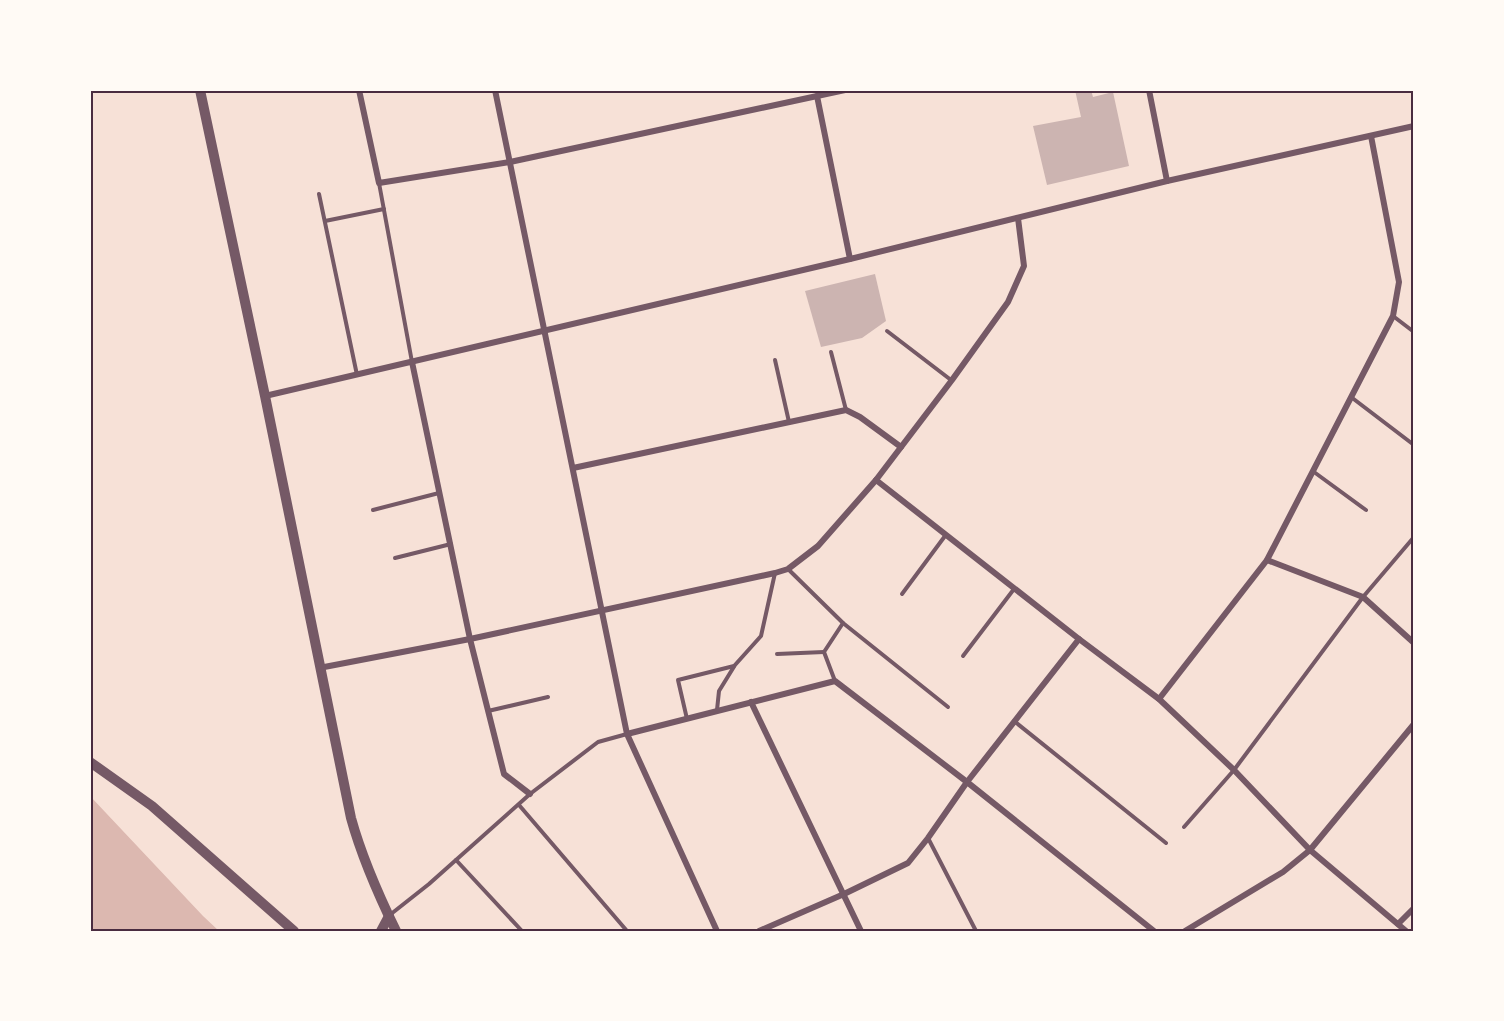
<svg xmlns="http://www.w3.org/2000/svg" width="1504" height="1021" viewBox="0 0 1504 1021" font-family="Signika,sans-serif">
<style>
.water{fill:#dcb8b0}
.building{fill:#ccb4b1}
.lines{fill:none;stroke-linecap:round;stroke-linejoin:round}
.service{stroke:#755966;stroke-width:4}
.minor{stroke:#755966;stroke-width:6}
.tertiary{stroke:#755966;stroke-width:10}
.neatline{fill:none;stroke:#4a2c40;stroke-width:2}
</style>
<rect width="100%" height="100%" fill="#f7e1d7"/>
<polygon class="water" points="90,796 203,916 219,931 90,931"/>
<g class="building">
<polygon points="1075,90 1091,90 1093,97 1113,92 1129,166 1047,185 1033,126 1081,117"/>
<polygon points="875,274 886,321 862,338 821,347 805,291"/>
</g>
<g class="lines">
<g class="service">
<polyline points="379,183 412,362"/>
<polyline points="319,194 357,375"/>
<polyline points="325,221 384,209"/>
<polyline points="1393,316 1414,332"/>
<polyline points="887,331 951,380"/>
<polyline points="831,352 846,410"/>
<polyline points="775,360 789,422"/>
<polyline points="1351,397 1414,445"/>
<polyline points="1314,472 1366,510"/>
<polyline points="373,510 439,493"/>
<polyline points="395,558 451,544"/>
<polyline points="788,569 843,623 948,707"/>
<polyline points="902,594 945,536"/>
<polyline points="777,654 824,652"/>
<polyline points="963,656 1014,589"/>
<polyline points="835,681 824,652 843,623"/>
<polyline points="717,710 719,691 735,665 761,636 775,573"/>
<polyline points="488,711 548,697"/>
<polyline points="687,719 678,680 734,666"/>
<polyline points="1014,721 1166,843"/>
<polyline points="519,805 627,931"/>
<polyline points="1184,827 1234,770 1363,597 1414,537"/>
<polyline points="928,838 976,931"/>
<polyline points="456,860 522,931"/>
<polyline points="391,914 429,884 530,794 598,742 627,734"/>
</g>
<g class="minor">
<polyline points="359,90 379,183 510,162 845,90"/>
<polyline points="495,90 627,734 717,931"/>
<polyline points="1149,90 1167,181"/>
<polyline points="817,96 850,259"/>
<polyline points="412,362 470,639 504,774 530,794"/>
<polyline points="265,396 850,259 1167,181 1414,126"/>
<polyline points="573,468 846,410 860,417 901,447"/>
<polyline points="876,480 1079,639 1159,699 1234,770 1310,850 1406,931"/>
<polyline points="1267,560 1363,597 1414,643"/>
<polyline points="319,668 470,639 775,573 788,569 818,546 876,480 952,380 1008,302 1024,266 1018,218"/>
<polyline points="1159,699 1267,560 1393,316 1399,282 1371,136"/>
<polyline points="751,702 861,931"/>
<polyline points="627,734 835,681 967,782 1154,931"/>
<polyline points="1398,924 1414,908"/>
<polyline points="759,931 844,894 908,863 928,838 967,782 1079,639"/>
<polyline points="1185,931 1283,872 1310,850 1414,724"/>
</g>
<g class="tertiary">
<path d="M200,90l65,306 86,422c11,40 27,76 45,113"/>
<polyline points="90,762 152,806 294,931"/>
<polyline points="381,931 389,916"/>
</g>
</g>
<rect width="1504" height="1021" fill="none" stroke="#fffaf5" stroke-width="183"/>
<rect x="92" y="92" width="1320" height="838" class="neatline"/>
</svg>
